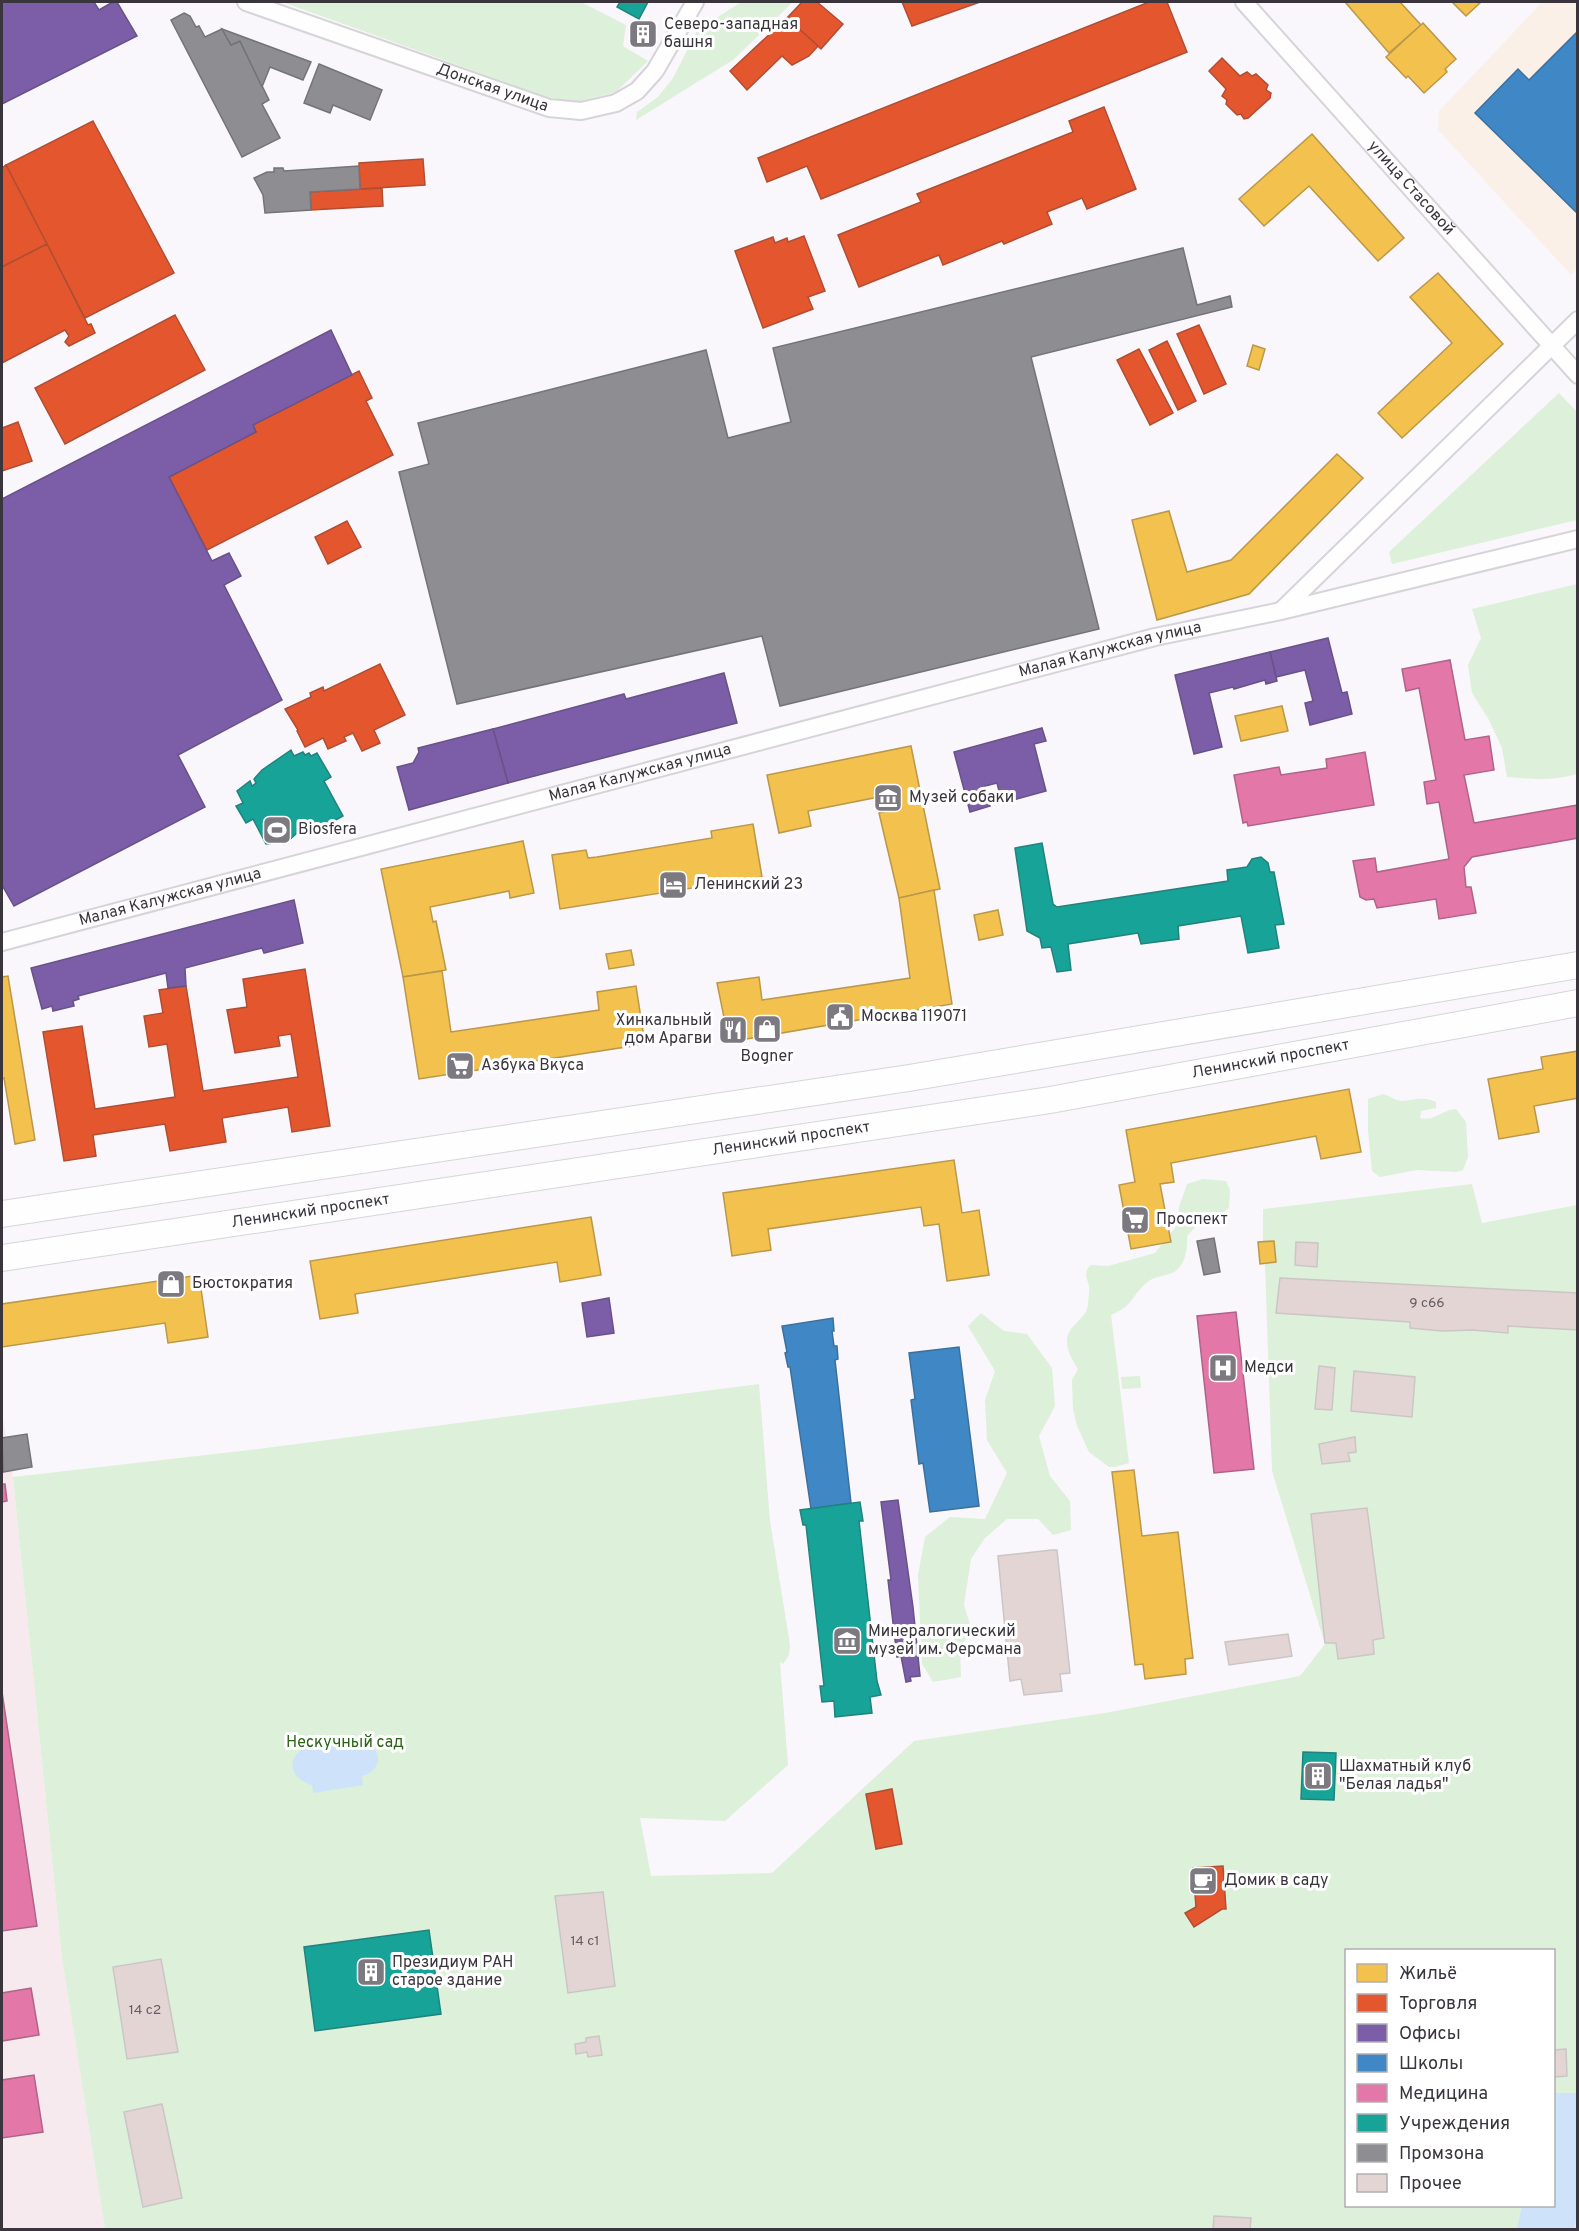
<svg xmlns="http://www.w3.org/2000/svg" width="1579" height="2231" viewBox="0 0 1579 2231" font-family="Overpass,sans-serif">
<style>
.education{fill:#faf0e8}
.medical{fill:#f7eaee}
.green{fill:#ddf0d9;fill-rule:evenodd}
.water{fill:#cee2fa}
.homes{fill:#f2c14e;stroke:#bb9749;stroke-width:1.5}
.shops{fill:#e4572e;stroke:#b14d32;stroke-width:1.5}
.offices{fill:#7b5ea7;stroke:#685287;stroke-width:1.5}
.schools{fill:#3f88c5;stroke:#3e6f9c;stroke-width:1.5}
.health{fill:#e377a8;stroke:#b06388;stroke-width:1.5}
.public{fill:#17a398;stroke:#22827d;stroke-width:1.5}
.industry{fill:#8d8d92;stroke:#747378;stroke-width:1.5}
.building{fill:#e4d5d5;stroke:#cbc6c6;stroke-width:1.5}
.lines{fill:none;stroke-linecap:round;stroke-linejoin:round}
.street-casing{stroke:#d7d4d9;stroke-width:20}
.primary-casing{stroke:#d7d4d9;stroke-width:28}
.street{stroke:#fefefe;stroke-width:16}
.primary{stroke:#fefefe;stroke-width:26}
.labels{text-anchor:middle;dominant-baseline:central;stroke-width:6;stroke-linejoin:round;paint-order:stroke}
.number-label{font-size:14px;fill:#645d63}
.poi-label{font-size:16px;fill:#3a353d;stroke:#fff;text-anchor:start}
.street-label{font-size:16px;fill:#3a353d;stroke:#fff}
.park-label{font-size:16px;fill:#2b6319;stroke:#fff}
</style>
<rect width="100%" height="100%" fill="#f9f7fb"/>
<polygon class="education" points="1542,2 1577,2 1577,269 1571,275 1438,130 1439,111"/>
<polygon class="medical" points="2,1412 13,1477 62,1958 105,2229 2,2229"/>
<g class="green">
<polygon points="282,2 581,2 626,25 623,46 648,61 616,92 573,103 544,96"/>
<polygon points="741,2 793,2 733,60 636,120 637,112 658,97 673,78 697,31"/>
<polygon points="1559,393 1577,412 1577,520 1392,564 1389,552"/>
<path d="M1577,584v190c-22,7 -47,5 -70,3l-5,-29 -13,-28 -17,-27 -4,-28 13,-27 -9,-29z"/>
<path d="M1383,1094c6,1 9,5 14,6 10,4 23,-6 39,2v6l-15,3 -1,7c13,4 22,-8 36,-9l10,13 2,35 -5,13 -7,2 -39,-2 -37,7 -8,-6 -4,-41v-31z"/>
<path d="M1203,1179l23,2 4,9 -1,18 -13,10 -14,2 -15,16c1,12 -2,32 -15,37 -9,4 -19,3 -27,11 -15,14 -11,21 -34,31l18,148 -14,4h-6l-20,-15 -12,-26 -4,-17 -1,-29 6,-11c-5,-8 -11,-17 -11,-27 -1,-16 19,-22 21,-37 0,-4 2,-16 1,-19 -2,-8 -6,-14 2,-21l17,1 47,-13 23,-29 1,-17 8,-23z"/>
<path d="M1472,1184l10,39 95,-18v1024h-1472l-43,-271 -49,-481 253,-29 493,-64 11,137 20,124 -1,10 -6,9 -3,-2 8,103 -63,56 -85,-3 11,58 121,-3 142,-132 191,-28 195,-37 25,-32 -53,-173 -7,-208 11,-1 -13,-20v-33zM1346,1950h208v256h-208z"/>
<polygon points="981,1313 1004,1331 1027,1334 1052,1368 1055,1406 1039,1436 1050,1476 1070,1501 1071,1530 1053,1535 1038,1519 1007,1519 985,1538 971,1559 964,1605 972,1631 960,1648 961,1677 933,1682 922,1664 918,1575 925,1537 950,1517 985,1519 1007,1473 987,1440 985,1400 995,1371 968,1326"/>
<polygon points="1140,1376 1141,1388 1122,1389 1121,1377"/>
</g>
<g class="water">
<path d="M356,1734l1,7c25,1 29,29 5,35l1,9 -50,8 -1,-8c-22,-6 -28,-28 -5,-38l-1,-6z"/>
<polygon points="1554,2093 1576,2093 1577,2096 1578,2209 1574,2229 1517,2229 1522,2206 1554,2206"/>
</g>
<g class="homes">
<polygon points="1345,2 1400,2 1421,25 1389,53"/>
<polygon points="1452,2 1481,2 1466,16"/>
<polygon points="1423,23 1456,59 1445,69 1447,72 1424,93 1408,76 1406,78 1386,57"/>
<polygon points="1312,134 1404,238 1378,261 1309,186 1264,226 1239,199"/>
<polygon points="1438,273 1503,344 1402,438 1378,413 1452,343 1410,297"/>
<polygon points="1253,345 1265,349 1259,370 1247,366"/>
<polygon points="1337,454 1363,478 1249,594 1157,620 1132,520 1169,511 1187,572 1231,560"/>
<polygon points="1282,706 1288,731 1241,741 1235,716"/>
<polygon points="911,746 940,889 899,898 879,813 887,811 884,796 808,811 811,826 779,833 767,775"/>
<polygon points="753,824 762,877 560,909 552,855 586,850 588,858 597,857 712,838 711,831"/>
<polygon points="523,841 534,893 510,898 509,891 430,907 433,922 436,921 446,970 403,977 381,869"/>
<polygon points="934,890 952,1004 729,1042 717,983 759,977 762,1000 910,978 899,898"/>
<polygon points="998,910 1003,935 979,940 974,915"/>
<polygon points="631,950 634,965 609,969 606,954"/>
<polygon points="442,971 451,1032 599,1010 597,992 636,986 645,1044 419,1079 403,977"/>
<polygon points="8,976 35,1140 15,1144 4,1078 2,1079 2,977"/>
<polygon points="1578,1051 1578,1098 1534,1106 1539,1132 1499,1139 1488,1079 1543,1069 1541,1057"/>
<polygon points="1349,1089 1361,1152 1321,1159 1316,1136 1171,1163 1174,1182 1160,1184 1171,1242 1131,1249 1119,1185 1135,1182 1126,1130"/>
<polygon points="954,1160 962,1213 979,1210 989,1275 947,1281 939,1224 924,1226 921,1207 768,1229 771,1250 732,1256 723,1193"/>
<polygon points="591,1217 601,1275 560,1282 557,1262 355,1294 358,1313 320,1319 310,1261"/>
<polygon points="1274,1241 1276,1262 1260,1264 1258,1242"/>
<polygon points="199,1275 208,1337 168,1343 165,1323 2,1347 2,1304"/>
<polygon points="1134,1470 1142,1536 1178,1532 1193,1658 1185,1659 1186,1674 1145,1679 1143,1664 1135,1665 1112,1472"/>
</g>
<g class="shops">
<polygon points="802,2 817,2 843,24 821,49 787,18"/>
<polygon points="902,2 980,2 912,26"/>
<polygon points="1149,2 1167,2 1187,52 821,199 807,166 767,182 758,158"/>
<polygon points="787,18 818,46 809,56 792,65 782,56 747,90 730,71"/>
<polygon points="1222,58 1240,76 1247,72 1252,76 1256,74 1268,85 1266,90 1271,93 1270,98 1248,118 1244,119 1241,114 1237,115 1226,104 1227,100 1222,96 1226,89 1209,71"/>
<polygon points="1104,107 1136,189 1087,209 1082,198 1047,212 1052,224 1004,244 1002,241 943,265 939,255 859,287 838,235 921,202 917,194 1073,132 1069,121"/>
<polygon points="93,121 174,273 85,318 6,165"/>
<polygon points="423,159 425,185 360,189 359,163"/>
<polygon points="6,165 47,244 2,267 2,168"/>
<polygon points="382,188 383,206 311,210 310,192"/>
<polygon points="804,236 825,291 808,297 813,309 763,328 735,251 773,237 775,243 787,238 788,242"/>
<polygon points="47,244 88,325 91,324 95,333 69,346 65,342 69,336 65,330 2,363 2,267"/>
<polygon points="175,315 205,370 65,444 35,388"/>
<polygon points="1199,325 1226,384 1204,394 1177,334"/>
<polygon points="1167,341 1196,401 1178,410 1149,350"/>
<polygon points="1139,349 1173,413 1150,425 1117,360"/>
<polygon points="359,371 372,398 366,401 393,455 207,550 169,477 256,432 253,425"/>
<polygon points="18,422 32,461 2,471 2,428"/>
<polygon points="347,521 361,547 328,564 315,537"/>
<polygon points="380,664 405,715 374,730 380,743 362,751 353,733 344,737 346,741 328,749 323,738 305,747 297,731 298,730 285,709 311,697 310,693 323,687 324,691"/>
<polygon points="305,969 330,1126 292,1132 288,1107 222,1118 226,1142 170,1151 165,1124 93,1135 96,1156 64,1161 43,1032 82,1026 95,1109 175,1097 167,1044 149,1047 144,1016 163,1013 159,990 186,986 203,1091 298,1077 291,1034 278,1036 280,1046 235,1053 227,1010 247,1007 243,979"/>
<polygon points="892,1789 902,1844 876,1849 866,1794"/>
<polygon points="1223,1866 1226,1909 1222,1909 1194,1927 1185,1913 1196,1907 1193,1868"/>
</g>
<g class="offices">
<polygon points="2,2 94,2 99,10 111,3 117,2 137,36 2,104"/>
<polygon points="331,330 352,375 253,425 256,432 169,477 212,561 229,553 241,576 224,585 282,700 178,755 205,807 14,906 2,885 2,499"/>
<polygon points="1328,638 1342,693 1347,692 1352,714 1310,725 1305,703 1313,701 1305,670 1276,677 1270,652"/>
<polygon points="1270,652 1277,681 1266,684 1265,680 1234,689 1233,687 1209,693 1222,747 1194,754 1175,675"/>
<polygon points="724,673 737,723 508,783 493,729 624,694 626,699"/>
<polygon points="1042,728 1046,741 1034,744 1046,791 1002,803 997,783 985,786 990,806 970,812 954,752"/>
<polygon points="493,729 508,783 409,810 397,767 413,763 419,752 418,748"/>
<polygon points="294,900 303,943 264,953 262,948 185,968 186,986 168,988 166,973 78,996 79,999 73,1001 74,1006 53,1011 52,1006 42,1009 31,968"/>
<polygon points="609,1298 614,1333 587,1337 582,1303"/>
<polygon points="898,1500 913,1607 920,1676 910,1677 911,1681 906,1682 901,1656 897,1657 888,1580 891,1580 881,1502"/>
</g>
<g class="schools">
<polygon points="1578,31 1578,214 1475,113 1518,69 1529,80"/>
<polygon points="833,1318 834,1331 832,1331 834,1346 837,1346 838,1359 835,1360 851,1503 811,1509 790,1367 788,1367 785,1353 787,1352 782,1326"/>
<polygon points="959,1347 979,1506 930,1512 923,1463 919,1464 911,1400 915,1399 909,1353"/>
</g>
<g class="health">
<polygon points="1450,660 1465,740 1489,736 1494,770 1464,775 1474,823 1578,805 1578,838 1472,857 1464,867 1466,887 1471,887 1476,913 1439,919 1436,899 1377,908 1374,899 1366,900 1360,897 1353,861 1375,858 1377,872 1449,859 1439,802 1427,804 1424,782 1436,780 1419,688 1406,691 1402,669"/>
<polygon points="1365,752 1374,805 1248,826 1247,822 1243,823 1234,775 1279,767 1281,775 1327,768 1326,759"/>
<polygon points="1236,1312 1254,1469 1214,1473 1197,1316"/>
<polygon points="2,1484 5,1484 7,1501 2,1502"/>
<polygon points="2,1692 37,1926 2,1931"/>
<polygon points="31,1988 39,2035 2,2041 2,1993"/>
<polygon points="34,2075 43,2132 2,2138 2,2080"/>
</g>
<g class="public">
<polygon points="620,2 648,2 639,19 617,7"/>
<circle cx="643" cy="34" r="12"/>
<polygon points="291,750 294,756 303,752 305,755 309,753 311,756 317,753 331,777 324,781 343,816 318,830 312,819 302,825 297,833 288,841 266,844 253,819 246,823 236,806 243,803 237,791 250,781 252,786 256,783 254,779 262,770"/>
<polygon points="1042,843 1053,904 1057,907 1228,881 1227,870 1247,867 1252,859 1261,857 1268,863 1270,872 1274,872 1284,924 1275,925 1279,948 1248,953 1241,916 1178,926 1179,939 1141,944 1138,933 1068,944 1071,970 1057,972 1051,947 1042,948 1040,938 1027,931 1015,848"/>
<polygon points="860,1502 863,1521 859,1521 877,1681 881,1695 870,1697 872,1713 835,1717 834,1701 822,1702 820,1686 824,1686 806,1525 803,1525 800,1510"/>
<polygon points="1303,1752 1336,1753 1334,1800 1301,1799"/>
<polygon points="429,1930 441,2014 315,2031 304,1947"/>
</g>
<g class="industry">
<polygon points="184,13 190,16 196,27 199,26 205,37 222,29 231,45 240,41 269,100 262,104 280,138 242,157 171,20"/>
<polygon points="222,29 311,62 303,80 270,67 262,87 240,41 231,45"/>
<polygon points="319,64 382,90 370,120 333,105 330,113 304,103"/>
<polygon points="359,166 360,189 310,192 311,210 265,213 263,195 254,178 267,172 274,172 274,168 283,168 284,171"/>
<polygon points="1183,248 1197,305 1230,296 1232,307 1031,357 1099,629 780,706 762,636 457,704 399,472 429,464 418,423 706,350 728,438 791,422 773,348"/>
<polygon points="1214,1238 1220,1272 1204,1275 1197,1241"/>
<polygon points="27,1434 32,1467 3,1472 2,1438"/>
</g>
<g class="building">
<polygon points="1296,1242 1318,1243 1317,1267 1295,1265"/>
<polygon points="1280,1278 1578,1293 1578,1330 1508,1326 1508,1333 1472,1330 1442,1331 1410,1328 1410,1322 1276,1313"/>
<polygon points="1319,1366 1335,1368 1332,1410 1315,1409"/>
<polygon points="1354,1371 1415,1377 1412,1417 1351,1411"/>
<polygon points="1355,1437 1356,1452 1348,1453 1350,1461 1322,1464 1319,1444"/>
<polygon points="1367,1508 1384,1638 1373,1640 1374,1654 1338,1659 1336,1643 1325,1643 1311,1514"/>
<polygon points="1052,1550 1057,1550 1070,1673 1060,1674 1062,1691 1024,1695 1021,1679 1010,1681 998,1556"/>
<polygon points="1288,1634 1292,1656 1229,1665 1225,1642"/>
<polygon points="603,1892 615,1986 568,1993 555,1896"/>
<polygon points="161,1959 178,2052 127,2059 113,1967"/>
<polygon points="599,2036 602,2055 588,2057 587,2052 576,2054 575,2044 586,2042 586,2038"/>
<polygon points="1566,2049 1567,2076 1554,2077 1554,2050"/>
<polygon points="162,2104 182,2198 143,2207 124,2112"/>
<polygon points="1214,2216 1251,2218 1250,2230 1213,2230"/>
</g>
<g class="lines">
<g class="street-casing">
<g id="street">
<path id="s1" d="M246,2l303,106 32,3 35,-8 21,-12 18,-20 40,-69"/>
<path id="s2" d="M1244,2l334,373"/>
<polyline points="1282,610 1578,320"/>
<path id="s3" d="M2,942l1153,-305 126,-26 297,-72"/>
</g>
</g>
<g class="primary-casing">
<g id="primary">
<polyline points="2,1214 909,1078 1578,965"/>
<path id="s4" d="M2,1258l1048,-158 528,-97"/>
</g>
</g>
<use href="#street" class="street"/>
<use href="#primary" class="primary"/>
</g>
<defs>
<g id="building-square" transform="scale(1.5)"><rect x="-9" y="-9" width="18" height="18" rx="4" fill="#7d7980" stroke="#fff"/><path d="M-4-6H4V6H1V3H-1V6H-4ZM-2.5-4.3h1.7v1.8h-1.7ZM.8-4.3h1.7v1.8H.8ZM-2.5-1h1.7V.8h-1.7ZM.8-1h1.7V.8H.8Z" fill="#fff"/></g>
<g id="museum-square" transform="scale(1.5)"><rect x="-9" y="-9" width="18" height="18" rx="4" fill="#7d7980" stroke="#fff"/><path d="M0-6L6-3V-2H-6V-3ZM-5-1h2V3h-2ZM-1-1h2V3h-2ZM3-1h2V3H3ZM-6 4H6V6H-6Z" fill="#fff"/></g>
<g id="stadium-square" transform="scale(1.5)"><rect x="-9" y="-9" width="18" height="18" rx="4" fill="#7d7980" stroke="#fff"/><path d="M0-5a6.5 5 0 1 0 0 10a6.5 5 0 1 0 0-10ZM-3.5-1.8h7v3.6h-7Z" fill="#fff"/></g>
<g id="hotel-square" transform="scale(1.5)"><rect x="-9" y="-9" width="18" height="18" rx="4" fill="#7d7980" stroke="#fff"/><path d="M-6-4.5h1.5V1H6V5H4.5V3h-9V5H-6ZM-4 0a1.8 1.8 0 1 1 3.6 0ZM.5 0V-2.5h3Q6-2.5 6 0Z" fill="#fff"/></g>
<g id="civic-square" transform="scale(1.5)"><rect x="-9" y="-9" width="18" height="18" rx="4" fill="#7d7980" stroke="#fff"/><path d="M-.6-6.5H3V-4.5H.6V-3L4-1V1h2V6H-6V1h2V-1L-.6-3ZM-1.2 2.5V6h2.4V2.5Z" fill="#fff"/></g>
<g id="shop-square" transform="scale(1.5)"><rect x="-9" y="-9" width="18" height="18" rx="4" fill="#7d7980" stroke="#fff"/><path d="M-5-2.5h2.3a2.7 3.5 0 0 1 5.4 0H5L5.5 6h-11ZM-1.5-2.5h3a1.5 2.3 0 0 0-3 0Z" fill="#fff"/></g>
<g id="restaurant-square" transform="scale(1.5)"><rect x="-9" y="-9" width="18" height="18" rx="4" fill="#7d7980" stroke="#fff"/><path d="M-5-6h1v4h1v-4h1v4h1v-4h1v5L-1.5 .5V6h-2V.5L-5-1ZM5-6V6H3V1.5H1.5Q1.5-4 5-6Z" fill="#fff"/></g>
<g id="supermarket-square" transform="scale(1.5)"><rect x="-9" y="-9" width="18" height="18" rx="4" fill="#7d7980" stroke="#fff"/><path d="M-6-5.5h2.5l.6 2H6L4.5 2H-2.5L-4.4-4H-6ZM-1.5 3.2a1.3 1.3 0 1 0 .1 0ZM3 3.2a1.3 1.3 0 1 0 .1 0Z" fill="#fff"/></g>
<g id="hospital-square" transform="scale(1.5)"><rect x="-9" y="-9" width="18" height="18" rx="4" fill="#7d7980" stroke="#fff"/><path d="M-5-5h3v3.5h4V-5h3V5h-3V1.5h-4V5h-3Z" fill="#fff"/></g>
<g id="cafe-square" transform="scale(1.5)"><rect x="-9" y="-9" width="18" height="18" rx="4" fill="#7d7980" stroke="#fff"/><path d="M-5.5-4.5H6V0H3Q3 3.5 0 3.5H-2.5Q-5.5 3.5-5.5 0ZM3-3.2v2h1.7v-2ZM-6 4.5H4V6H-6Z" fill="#fff"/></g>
</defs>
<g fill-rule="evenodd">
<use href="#building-square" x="643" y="34"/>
<use href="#museum-square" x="888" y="798"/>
<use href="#stadium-square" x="277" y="830"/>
<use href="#hotel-square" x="673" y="885"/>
<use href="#civic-square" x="840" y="1017"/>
<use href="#shop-square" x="767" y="1029"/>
<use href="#restaurant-square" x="733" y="1030"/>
<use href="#supermarket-square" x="460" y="1066"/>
<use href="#supermarket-square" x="1135" y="1220"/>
<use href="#shop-square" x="171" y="1284"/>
<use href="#hospital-square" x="1223" y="1368"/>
<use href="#museum-square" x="847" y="1641"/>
<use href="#building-square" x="1318" y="1776"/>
<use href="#cafe-square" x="1203" y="1881"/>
<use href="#building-square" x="371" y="1972"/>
</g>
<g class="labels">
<g class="number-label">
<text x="1427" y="1303">9 с66</text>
<text x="585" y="1941">14 с1</text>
<text x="145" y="2010">14 с2</text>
</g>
<g class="poi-label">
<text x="664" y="25">Северо-западная<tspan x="664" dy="18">башня</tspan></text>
<text x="909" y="798">Музей собаки</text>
<text x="298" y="830">Biosfera</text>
<text x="694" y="885">Ленинский 23</text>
<text x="861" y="1017">Москва 119071</text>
<text x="712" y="1021" text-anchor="end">Хинкальный<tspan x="712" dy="18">дом Арагви</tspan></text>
<text x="767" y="1057" text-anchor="middle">Bogner</text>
<text x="481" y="1066">Азбука Вкуса</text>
<text x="1156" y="1220">Проспект</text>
<text x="192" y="1284">Бюстократия</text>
<text x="1244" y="1368">Медси</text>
<text x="868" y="1632">Минералогический<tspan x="868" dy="18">музей им. Ферсмана</tspan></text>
<text x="1339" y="1767">Шахматный клуб<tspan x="1339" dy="18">"Белая ладья"</tspan></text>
<text x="1224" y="1881">Домик в саду</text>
<text x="392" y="1963">Президиум РАН<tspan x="392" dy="18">старое здание</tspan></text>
</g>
<g class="street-label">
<text stroke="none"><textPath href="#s1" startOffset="261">Донская улица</textPath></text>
<text stroke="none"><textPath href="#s2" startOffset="250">улица Стасовой</textPath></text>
<text stroke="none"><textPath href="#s3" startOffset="1146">Малая Калужская улица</textPath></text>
<text stroke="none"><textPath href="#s3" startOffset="660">Малая Калужская улица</textPath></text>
<text stroke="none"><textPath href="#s3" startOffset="174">Малая Калужская улица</textPath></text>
<text stroke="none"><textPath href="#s4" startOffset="1284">Ленинский проспект</textPath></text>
<text stroke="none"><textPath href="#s4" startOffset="798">Ленинский проспект</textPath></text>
<text stroke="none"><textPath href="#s4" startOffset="312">Ленинский проспект</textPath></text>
</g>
<g class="park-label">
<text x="345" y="1743">Нескучный сад</text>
</g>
</g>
<rect width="1579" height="2231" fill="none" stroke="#3a353d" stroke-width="6"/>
<rect x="1345" y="1949" width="210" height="258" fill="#ffffff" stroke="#b0aeb1" stroke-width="1.5"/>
<rect x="1357" y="1964" width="30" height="18" fill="#f2c14e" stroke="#b0aeb1" stroke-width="1.5"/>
<text x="1399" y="1979" font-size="18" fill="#3a353d">Жильё</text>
<rect x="1357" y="1994" width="30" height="18" fill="#e4572e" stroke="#b0aeb1" stroke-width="1.5"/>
<text x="1399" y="2009" font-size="18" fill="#3a353d">Торговля</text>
<rect x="1357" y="2024" width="30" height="18" fill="#7b5ea7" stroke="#b0aeb1" stroke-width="1.5"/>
<text x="1399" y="2039" font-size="18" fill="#3a353d">Офисы</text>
<rect x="1357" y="2054" width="30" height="18" fill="#3f88c5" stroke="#b0aeb1" stroke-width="1.5"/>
<text x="1399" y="2069" font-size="18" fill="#3a353d">Школы</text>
<rect x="1357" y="2084" width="30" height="18" fill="#e377a8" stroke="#b0aeb1" stroke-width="1.5"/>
<text x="1399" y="2099" font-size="18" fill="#3a353d">Медицина</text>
<rect x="1357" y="2114" width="30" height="18" fill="#17a398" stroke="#b0aeb1" stroke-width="1.5"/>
<text x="1399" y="2129" font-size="18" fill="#3a353d">Учреждения</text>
<rect x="1357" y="2144" width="30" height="18" fill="#8d8d92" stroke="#b0aeb1" stroke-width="1.5"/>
<text x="1399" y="2159" font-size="18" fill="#3a353d">Промзона</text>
<rect x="1357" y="2174" width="30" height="18" fill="#e4d5d5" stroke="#b0aeb1" stroke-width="1.5"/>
<text x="1399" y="2189" font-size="18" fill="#3a353d">Прочее</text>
</svg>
